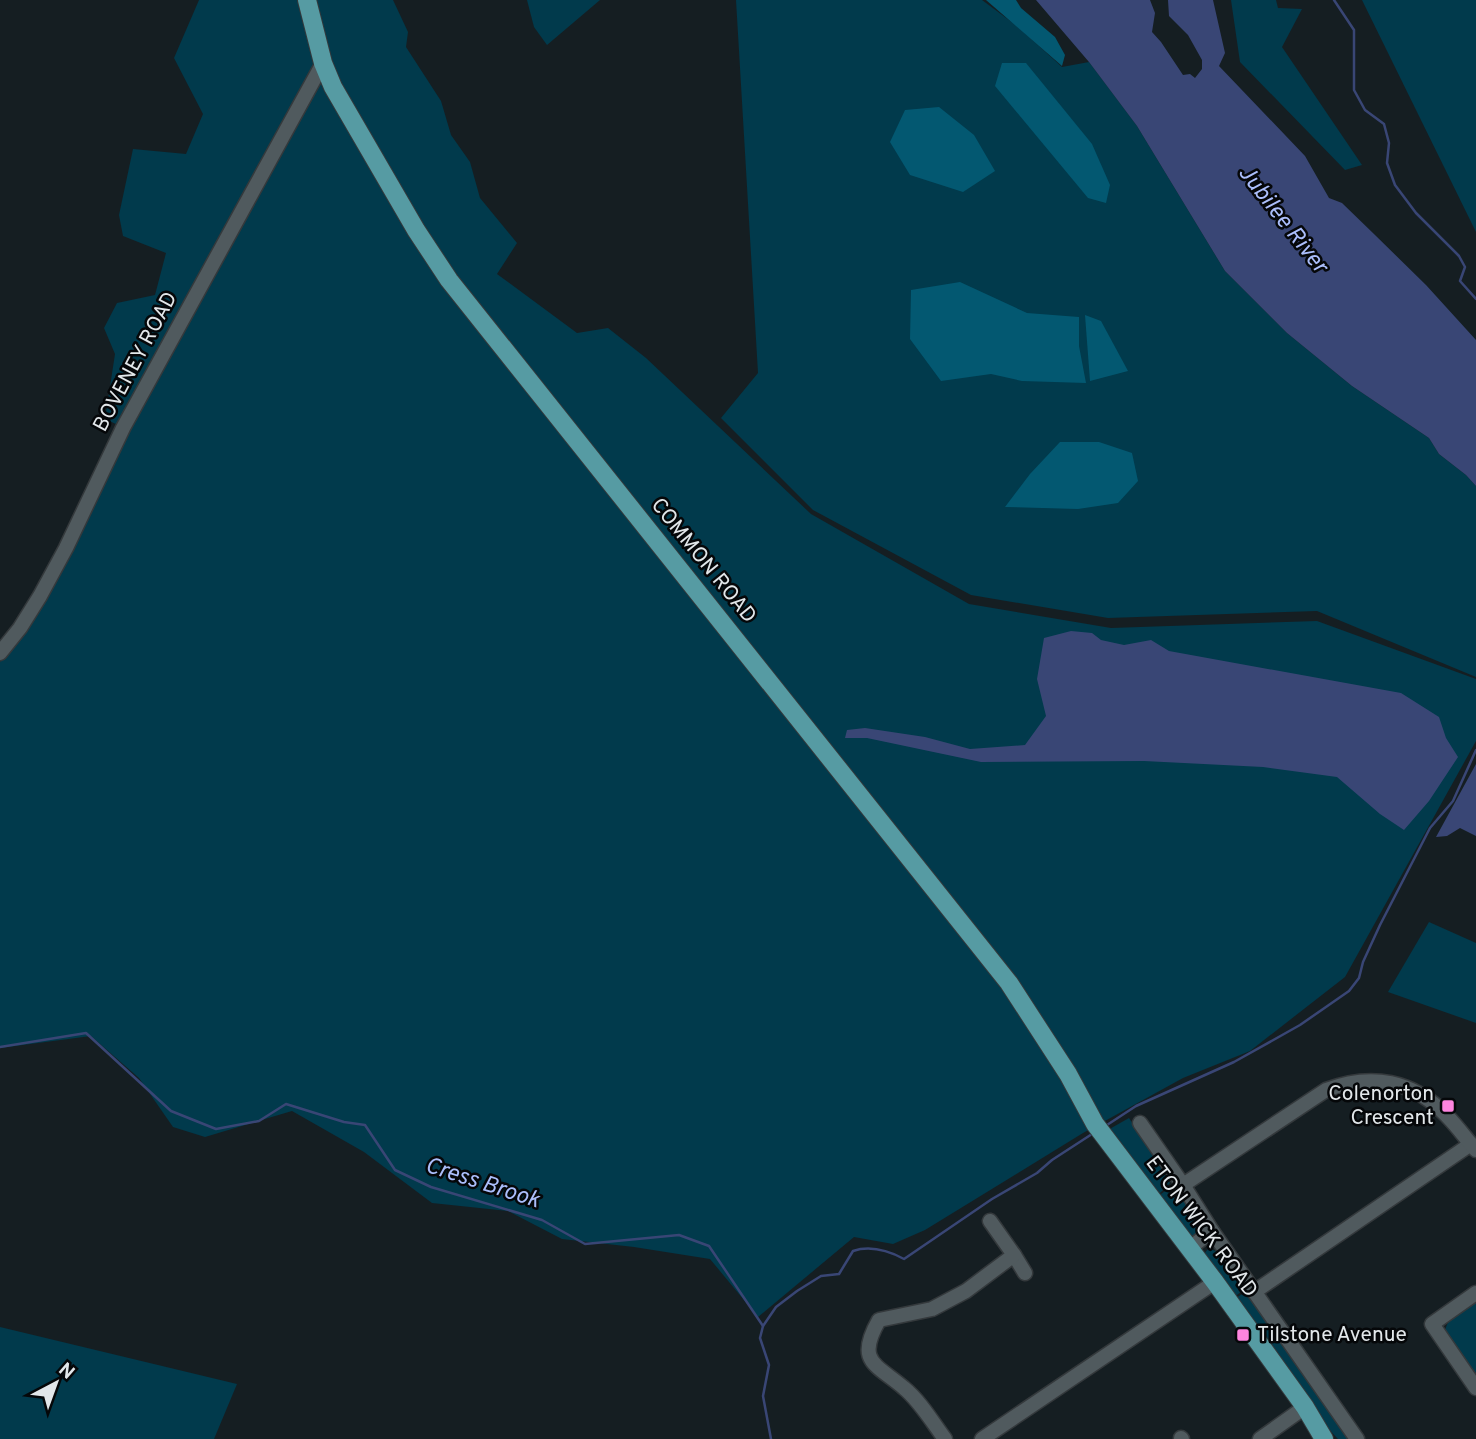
<svg xmlns="http://www.w3.org/2000/svg" width="1476" height="1439" viewBox="0 0 1476 1439" font-family="Overpass,sans-serif">
<style>
.green{fill:#013a4c}
.forest{fill:#035871}
.water{fill:#394675}
.lines{fill:none;stroke-linecap:round;stroke-linejoin:round}
.stream{stroke:#394675;stroke-width:2.5}
.minor-casing{stroke:#34393c;stroke-width:17}
.major-casing{stroke:#34393c;stroke-width:20}
.minor{stroke:#505a5e;stroke-width:14}
.major{stroke:#569ba3;stroke-width:18}
.poi-dot{fill:#fe85df;stroke:#050709;stroke-width:2.5}
.labels{text-anchor:middle;dominant-baseline:central;stroke-width:5;stroke-linejoin:round;paint-order:stroke}
.street-label{font-size:21px;fill:#e2e7ea;stroke:#050709}
.poi-label{font-size:21px;fill:#e2e7ea;stroke:#050709;text-anchor:end}
.water-label{font-size:23px;font-style:italic;fill:#abbefb;stroke:#050709}
</style>
<rect width="100%" height="100%" fill="#151e22"/>
<g class="green">
<polygon points="199,0 393,0 408,32 406,47 441,101 451,135 470,162 480,198 517,243 497,274 577,333 608,328 646,358 811,514 969,604 1111,628 1317,621 1476,679 1476,741 1345,977 1250,1051 1183,1078 1083,1133 925,1230 893,1244 854,1237 758,1317 710,1259 634,1247 562,1239 508,1211 432,1203 364,1152 292,1111 205,1137 173,1127 139,1078 91,1036 0,1048 0,662 67,563 127,429 105,419 115,354 104,328 117,303 155,295 166,253 123,236 119,215 133,149 186,154 203,114 174,58"/>
<polygon points="527,0 600,0 547,45 534,27"/>
<polygon points="736,0 982,0 1017,26 1062,67 1089,62 1137,126 1225,271 1287,333 1352,386 1429,438 1439,454 1466,475 1476,486 1476,677 1317,611 1108,618 971,595 813,510 721,418 758,373"/>
<polygon points="1231,0 1276,0 1278,8 1302,9 1282,47 1362,165 1345,170 1240,62"/>
<polygon points="1362,0 1476,0 1476,232"/>
<polygon points="1429,922 1476,943 1476,1023 1388,992"/>
<polygon points="1129,1118 1170,1183 1158,1195 1106,1131"/>
<polygon points="1174,1185 1208,1232 1193,1238 1158,1196"/>
<polygon points="1208,1249 1221,1252 1246,1288 1233,1298 1204,1254"/>
<polygon points="1249,1290 1353,1439 1338,1439 1322,1422 1234,1299"/>
<path d="M1476,1301v82l-31,-45c-2,-20 16,-27 31,-37z"/>
<polygon points="0,1327 237,1384 214,1439 0,1439"/>
</g>
<g class="forest">
<polygon points="986,0 1016,0 1021,8 1055,37 1065,55 1062,66"/>
<polygon points="1002,63 1026,63 1092,144 1110,185 1106,203 1088,198 995,86"/>
<polygon points="939,107 974,135 995,171 963,192 910,175 890,142 905,110"/>
<polygon points="960,282 1027,313 1079,317 1079,346 1086,383 1022,381 991,374 941,381 910,339 911,290"/>
<polygon points="1085,315 1101,321 1128,371 1090,381"/>
<polygon points="1060,442 1099,442 1132,453 1138,481 1118,503 1078,509 1005,507 1030,474"/>
</g>
<g class="water">
<polygon points="1036,0 1150,0 1155,13 1152,32 1161,42 1183,75 1190,74 1195,78 1202,69 1202,60 1188,35 1169,16 1168,0 1213,0 1225,53 1219,66 1305,156 1329,198 1342,203 1375,235 1426,285 1476,340 1476,486 1466,475 1439,454 1429,438 1352,386 1287,333 1225,271 1137,126 1089,62"/>
<polygon points="1071,631 1092,633 1101,640 1124,645 1151,640 1169,651 1401,693 1439,717 1446,738 1458,757 1429,801 1404,830 1380,814 1337,777 1263,767 1144,761 981,762 867,738 845,738 847,730 865,728 925,737 970,749 1025,745 1046,716 1037,679 1044,638"/>
<polygon points="1476,764 1476,836 1460,828 1447,836 1436,837"/>
</g>
<g class="lines">
<g class="stream">
<polyline points="1334,0 1354,30 1354,90 1365,110 1384,124 1389,143 1387,163 1395,185 1416,213 1459,256 1465,267 1460,281 1476,299"/>
<polyline points="0,1047 86,1033 171,1111 216,1129 259,1121 286,1104 344,1122 365,1125 395,1170 431,1187 542,1220 585,1244 679,1235 709,1246 763,1326"/>
<polyline points="1107,1125 1136,1106 1234,1062 1300,1025 1349,991 1359,978 1363,962 1380,925 1430,828 1453,801 1476,750"/>
<path d="M771,1439l-8,-43 6,-31 -9,-27 3,-12 13,-19 21,-16 24,-15 18,-2 14,-23c18,-6 36,0 51,8l88,-60 45,-26 15,-13 40,-26"/>
</g>
<g class="minor-casing">
<g id="minor">
<polyline points="0,653 20,628 40,596 66,548 123,428 323,63"/>
<polyline points="1140,1123 1183,1185"/>
<polyline points="1190,1248 1212,1231"/>
<polyline points="1014,1255 1025,1273"/>
<polyline points="1254,1292 1471,1144"/>
<polyline points="1476,1293 1432,1324 1476,1388"/>
<polyline points="1181,1438 1182,1439"/>
<path d="M945,1439c-12,-16 -25,-38 -41,-51 -28,-24 -49,-26 -25,-68l53,-11 34,-18 48,-36 -24,-34"/>
<polyline points="982,1439 1215,1282"/>
<polyline points="1260,1439 1305,1407"/>
<path d="M1357,1439l-145,-208 -29,-46 143,-95c45,-17 87,-10 121,26 11,11 19,23 29,34"/>
</g>
</g>
<g class="major-casing">
<polyline id="major" points="307,0 323,63 333,87 416,230 449,280 1009,983 1068,1074 1095,1124 1215,1282 1305,1407 1324,1439"/>
</g>
<use href="#minor" class="minor"/>
<use href="#major" class="major"/>
</g>
<g class="poi-dot">
<rect x="1441" y="1099" width="14" height="14" rx="3.5"/>
<rect x="1236" y="1328" width="14" height="14" rx="3.5"/>
</g>
<g class="labels">
<g class="street-label">
<text transform="translate(136 362) rotate(-62)">BOVENEY ROAD</text>
<text transform="translate(703 561) rotate(51)">COMMON ROAD</text>
<text transform="translate(1201 1227) rotate(53)">ETON WICK ROAD</text>
</g>
<g class="poi-label">
<text x="1434" y="1094">Colenorton<tspan x="1434" dy="24">Crescent</tspan></text>
<text x="1257" y="1335" text-anchor="start">Tilstone Avenue</text>
</g>
<g class="water-label">
<text transform="translate(1282 220) rotate(52)">Jubilee River</text>
<text transform="translate(482 1184) rotate(18)">Cress Brook</text>
</g>
</g>
<g transform="translate(56 1383) rotate(41)" stroke="#050709" stroke-width="5" paint-order="stroke">
<path d="M0-5L12 26L0 18L-12 26Z" fill="#e2e7ea"/>
<text y="-10" font-size="19" font-weight="bold" text-anchor="middle" fill="#e2e7ea">N</text>
</g>
</svg>
